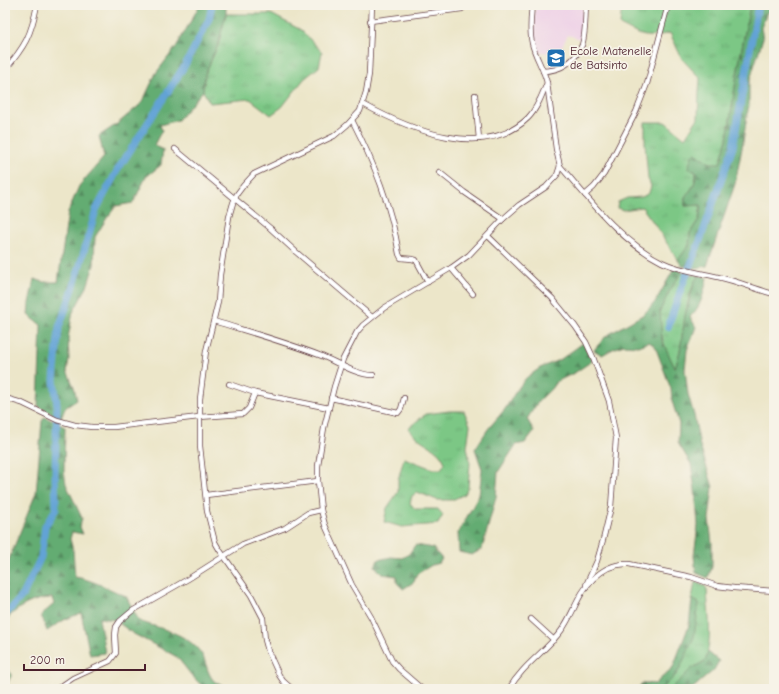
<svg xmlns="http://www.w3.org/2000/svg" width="779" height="694" viewBox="0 0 779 694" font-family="'Comic Neue',sans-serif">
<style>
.built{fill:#eed0e7}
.grass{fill:url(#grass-tufts);stroke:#627358}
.forest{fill:url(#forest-firs);stroke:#57664e}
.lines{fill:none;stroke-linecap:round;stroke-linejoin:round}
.river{stroke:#62a3d5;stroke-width:7}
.minor-casing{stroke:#623d43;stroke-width:6}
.minor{stroke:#fff;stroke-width:4.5}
.labels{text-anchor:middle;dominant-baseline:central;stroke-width:3.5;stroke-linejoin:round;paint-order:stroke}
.poi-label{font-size:12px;fill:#4a1f2b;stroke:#f7f3e8;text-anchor:start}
</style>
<defs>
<pattern id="grass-tufts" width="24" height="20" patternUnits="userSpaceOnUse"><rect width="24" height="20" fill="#7bc785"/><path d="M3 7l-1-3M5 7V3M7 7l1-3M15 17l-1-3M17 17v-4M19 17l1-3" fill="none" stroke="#6caa73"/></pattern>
<pattern id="forest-firs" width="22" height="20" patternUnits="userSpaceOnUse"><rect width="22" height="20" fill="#64ac72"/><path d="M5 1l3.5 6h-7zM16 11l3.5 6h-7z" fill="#548b5e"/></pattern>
</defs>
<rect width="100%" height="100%" fill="#f7f3e8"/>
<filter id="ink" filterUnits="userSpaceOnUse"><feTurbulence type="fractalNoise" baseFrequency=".025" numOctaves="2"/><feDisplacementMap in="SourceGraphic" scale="8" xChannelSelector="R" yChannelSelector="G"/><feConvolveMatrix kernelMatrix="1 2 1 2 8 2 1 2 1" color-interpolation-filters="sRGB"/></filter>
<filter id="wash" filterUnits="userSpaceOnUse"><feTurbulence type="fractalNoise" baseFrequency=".012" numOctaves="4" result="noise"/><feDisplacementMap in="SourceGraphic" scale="16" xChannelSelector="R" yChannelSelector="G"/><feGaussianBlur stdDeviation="0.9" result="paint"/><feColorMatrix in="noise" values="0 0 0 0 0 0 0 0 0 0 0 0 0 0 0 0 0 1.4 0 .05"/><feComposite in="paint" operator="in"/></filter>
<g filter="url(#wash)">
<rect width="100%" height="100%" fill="#ece6c9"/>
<polygon class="built" points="536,5 583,5 580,39 568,35 558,53 566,62 558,67 550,68 551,53 539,52 538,49 534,35 535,6"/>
<g class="grass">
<path d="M622,5h128l-13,69 -10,65 -7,25 -10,-1 -15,-10 -7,15 8,4c0,12 -4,17 -11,25v9l16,-1 -2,14 -9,14v12l-12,15 -23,-35 -13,-18 -19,3 -6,-2 1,-6 9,-4 15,-1 7,-4 2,-7 -3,-7 -3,-36v-21h20l20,16 13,-20 1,-27 1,-13 -18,-19 -12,-26c-25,6 -27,4 -50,-8z"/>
<polygon points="226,14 271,14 301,30 322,52 319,67 304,79 282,107 271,115 250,99 210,103 203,91 205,74 218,45"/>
<path d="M682,272l8,3h10c-14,13 -16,56 -20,75 -1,6 -3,12 -5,18 -9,-17 -17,-35 -15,-55 1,-11 16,-32 22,-41z"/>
<path d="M449,411h15l6,14 -3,22 3,16 -2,24 -3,7 -13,6h-15l-20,-8 -5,4 -2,7 5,6h23l5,6 -5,9 -36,3 -18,-5 3,-14 11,-16v-12l6,-22 29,11h8l4,-6c-5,-17 -28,-20 -37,-35l18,-14z"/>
<path d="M695,582l10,4 2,4c1,23 6,49 -2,71l-14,8 -20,20h-9l15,-15 22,-71 -7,-4z"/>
</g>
<g class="forest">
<polygon points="199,5 226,5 226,14 218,45 205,74 203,91 178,120 160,125 162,130 154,145 163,150 161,165 146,177 133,203 116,206 107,218 95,237 94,265 87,287 73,312 68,338 69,359 67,371 74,387 77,400 65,408 61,419 38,406 41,325 28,315 29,303 34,279 44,282 58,282 68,212 79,186 104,157 99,136 117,124 142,103 156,73 176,47 197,10"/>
<path d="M750,5h24v6l-7,1 -6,16 2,10 -14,45v21l-3,18 -4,26 -7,36 -28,82 -11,2 -14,-2 -4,-6 11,-15 1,-12 9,-14 2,-14 -16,1v-9c7,-8 11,-13 11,-25l-8,-4 4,-12 3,-3 15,10h10l7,-24 10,-65z"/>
<path d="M674,269l6,1 2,2 -11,16 -11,23 2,29 13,28 5,-17 5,-36 10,-35 5,-5 7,3c-3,15 -6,29 -17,39l6,10 -9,23 -2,20 3,24 6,21 6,31 13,41 -4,32 3,24v24l-4,11 -12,-5 -2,-17 4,-31 -3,-35 -4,-26 -13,-21 1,-19 -7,-23 -1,-12 -16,-43 -6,-4 -10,4 -15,-1 -11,4 -11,6 -8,-5 12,-14 38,-22 11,-12z"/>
<polygon points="583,343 592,361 576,372 556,382 551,389 538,402 527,419 534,431 525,443 516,445 498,472 496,497 482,549 472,555 459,552 458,533 479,495 482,469 475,449 488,429 505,409 516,391 526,378 540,368 561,359"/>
<path d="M45,417l20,10 -1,43 2,14 16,34 -2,9 3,7 -11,-2 -2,7 3,11 2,27c16,2 36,13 51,19l13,25c22,8 48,12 62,32 6,9 5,19 13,28 4,4 12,4 17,8h-26l-13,-13 -15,-19 -45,-24 -17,-13 -16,-2 6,35 -15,2 -9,-42 -17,7 -17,11 -6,-16 13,-11 -2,-6c-18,0 -35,9 -47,23v-52l31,-76 6,-72z"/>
<polygon points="415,545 433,548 442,559 439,563 432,565 417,574 414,582 403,589 397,583 397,576 382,574 375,566 378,560 391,557 402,558 409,554"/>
<polygon points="692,599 699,603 694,637 688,651 677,674 662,689 636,689 644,683 655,684 673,667 689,625"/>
<polygon points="708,652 719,661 714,670 693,688 671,689 691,669 705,661"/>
<polygon points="5,667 12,674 5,689"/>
</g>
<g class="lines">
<g class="river">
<polyline points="668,327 681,289 701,238 733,147 758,5"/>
<polyline points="5,615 23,595 41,557 45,526 56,509 55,474 57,404 54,380 59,327 73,289 96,210 117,171 185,65 209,19 212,5"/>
</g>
</g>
</g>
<g filter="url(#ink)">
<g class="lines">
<g class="minor-casing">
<g id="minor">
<polyline points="370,21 462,9"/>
<path d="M5,70c20,-24 26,-34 32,-65"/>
<path d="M543,71c17,0 32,-9 39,-26 4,-12 3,-27 4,-40"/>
<polyline points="475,95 479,139"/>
<path d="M363,104c45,25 121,57 165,14 9,-9 14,-23 19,-35"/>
<path d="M352,120c22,43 39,85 47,134l2,4 11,1 4,1 12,22"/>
<polyline points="175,149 270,228 296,252 372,317"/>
<path d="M560,166c30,34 60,75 102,96 18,9 37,10 56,15 19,4 37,12 56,17"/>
<polyline points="439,172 464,192 503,219"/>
<polyline points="585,195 594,187 604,174 636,112 647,84 668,5"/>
<polyline points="488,236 552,298 575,326 586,342 593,357 609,401 616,438 611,507 603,540 597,561 586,585"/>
<polyline points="451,268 473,294"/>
<path d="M214,321c35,11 71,21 105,34 14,5 39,21 54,20"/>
<polyline points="229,384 255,393"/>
<polyline points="5,398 22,403 57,420 75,425 92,427 114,427 199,417 243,414 249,408 255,393 329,408"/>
<polyline points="331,398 398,413 401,409 404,398"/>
<polyline points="206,495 318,481"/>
<polyline points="531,619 554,640"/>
<polyline points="57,689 73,678 110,661 116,653 115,635 116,627 120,621 132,611 188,579 243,544 285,528 308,513 321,510"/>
<polyline points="292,689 283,681 279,675 268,651 265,640 263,618 251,595 219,549 215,542 207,511 200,446 200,399 206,351 218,302 220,275 229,217 233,203 237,194 243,186 254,174 334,136 347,125 360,111 366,92 369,74 372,5"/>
<path d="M422,689l-23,-20 -7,-8 -21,-44 -19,-32 -27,-60 -4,-15 -3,-29v-15l6,-38 10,-41 9,-28 14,-27 6,-7 21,-17 67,-40 18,-13 34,-36 16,-14 27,-18 11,-12 3,-9 -4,-17 -9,-66c-3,-14 -12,-26 -15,-40 -3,-13 -1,-26 0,-38"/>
<path d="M509,689c13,-23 36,-37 52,-58 12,-16 17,-38 32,-52 10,-10 22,-16 36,-15l62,13 26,9 17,2 40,3"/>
</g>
</g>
<use href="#minor" class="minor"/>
</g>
</g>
<defs>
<g id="school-square" transform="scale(1)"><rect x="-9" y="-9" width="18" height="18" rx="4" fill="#1f6fb2" stroke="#f7f3e8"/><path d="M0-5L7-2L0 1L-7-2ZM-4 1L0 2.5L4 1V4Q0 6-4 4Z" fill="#fff"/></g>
</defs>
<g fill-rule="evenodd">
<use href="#school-square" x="556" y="58"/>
</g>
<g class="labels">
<g class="poi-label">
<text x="570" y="51">Ecole Matenelle<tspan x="570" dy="14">de Batsinto</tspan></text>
</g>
</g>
<rect width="779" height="694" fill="none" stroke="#f7f3e8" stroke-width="20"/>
<path d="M24 664v6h121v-6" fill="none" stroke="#4a1f2b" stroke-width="2"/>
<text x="30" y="664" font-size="12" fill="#4a1f2b" stroke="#f7f3e8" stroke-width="3" paint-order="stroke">200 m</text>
</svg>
